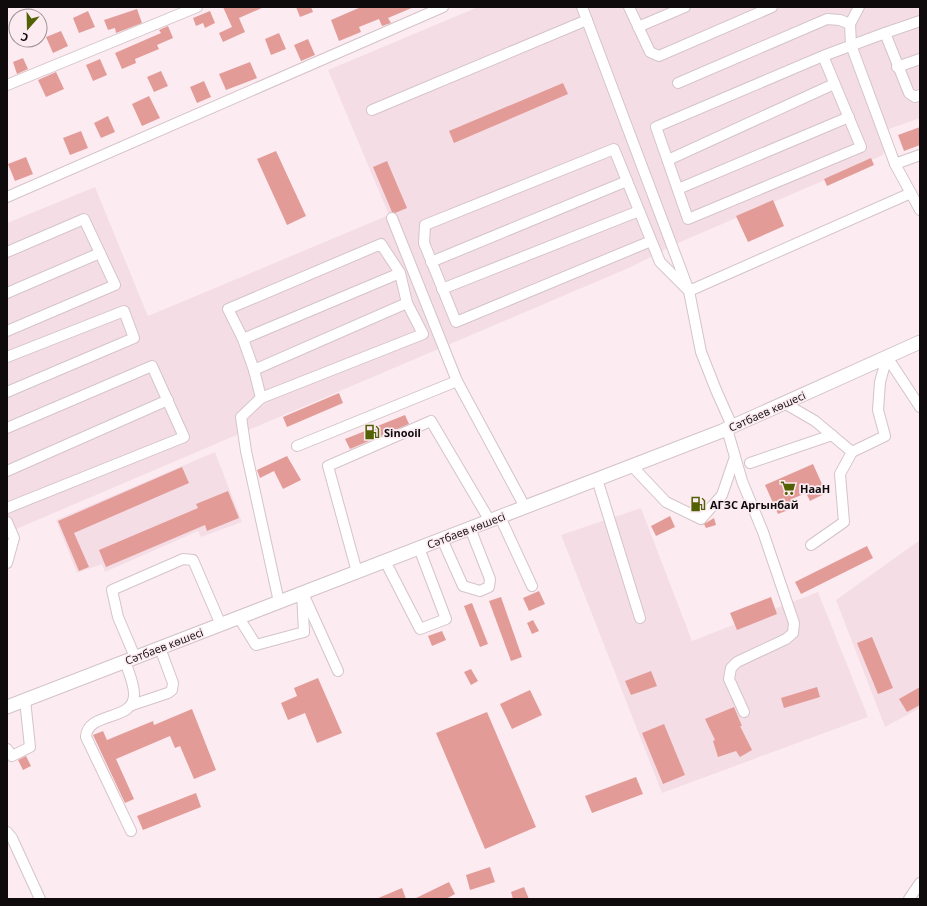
<svg xmlns="http://www.w3.org/2000/svg" width="927" height="906" viewBox="0 0 927 906" font-family="'Open Sans',sans-serif">
<style>
.built{fill:#f5dde5}
.building{fill:#e39b98}
.lines{fill:none;stroke-linecap:round;stroke-linejoin:round}
.minor-casing{stroke:#d4c4c9;stroke-width:12}
.major-casing{stroke:#d4c4c9;stroke-width:15}
.minor{stroke:#fff;stroke-width:10}
.major{stroke:#fff;stroke-width:13}
.labels{text-anchor:middle;dominant-baseline:central;stroke-width:3.5;stroke-linejoin:round;paint-order:stroke}
.street-label{font-size:11px;fill:#0f0a0c;stroke:#fcecf1}
.poi-label{font-size:11px;font-weight:bold;fill:#0f0a0c;stroke:#fcecf1;text-anchor:start}
</style>
<rect width="100%" height="100%" fill="#fcecf1"/>
<g class="built">
<polygon points="478,7 920,7 920,118 889,129 883,155 678,243 631,267 7,533 7,223 95,187 148,316 389,215 328,70"/>
<polygon points="215,452 242,522 201,537 198,531 105,572 102,564 77,573 56,520"/>
<polygon points="641,508 692,641 818,592 868,717 662,793 561,535"/>
<polygon points="920,540 920,708 885,727 836,600"/>
</g>
<g class="building">
<polygon points="223,7 264,7 239,18 245,32 223,42 219,33 232,27"/>
<polygon points="296,7 311,7 313,12 300,17"/>
<polygon points="361,7 414,7 388,18 391,23 382,26 379,19 359,27 361,32 339,41 331,20"/>
<polygon points="137,9 142,23 116,33 115,28 108,30 104,20"/>
<polygon points="88,11 95,27 79,33 73,18"/>
<polygon points="210,11 215,23 205,28 203,23 196,26 193,18"/>
<polygon points="168,26 173,38 157,45 159,49 135,59 136,63 122,69 115,53 161,33 159,30"/>
<polygon points="61,31 68,46 53,53 46,37"/>
<polygon points="279,33 286,49 271,55 265,39"/>
<polygon points="308,39 315,55 301,61 294,45"/>
<polygon points="23,58 28,69 17,74 13,62"/>
<polygon points="100,59 107,75 93,81 86,65"/>
<polygon points="250,62 257,78 226,90 219,74"/>
<polygon points="161,71 168,86 154,92 147,77"/>
<polygon points="56,72 64,89 46,97 38,80"/>
<polygon points="204,81 211,97 197,103 190,87"/>
<polygon points="563,83 568,94 454,143 449,131"/>
<polygon points="149,96 160,118 142,126 132,104"/>
<polygon points="108,116 115,132 101,138 94,123"/>
<polygon points="920,127 920,145 904,151 898,135"/>
<polygon points="81,131 88,148 70,155 63,138"/>
<polygon points="276,151 306,216 287,225 257,159"/>
<polygon points="26,157 33,174 15,181 8,164"/>
<polygon points="871,158 874,165 827,186 824,179"/>
<polygon points="387,161 407,208 395,213 392,212 373,167"/>
<polygon points="773,200 784,226 748,242 736,216"/>
<polygon points="339,393 343,403 287,427 283,417"/>
<polygon points="405,415 409,424 350,449 345,439"/>
<polygon points="287,456 301,480 283,489 274,471 260,478 257,470"/>
<polygon points="813,464 826,493 810,501 806,493 792,499 796,507 778,514 765,485"/>
<polygon points="182,467 189,483 74,533 89,567 79,571 58,521"/>
<polygon points="228,491 239,518 207,531 205,525 106,567 99,550 198,508 196,504"/>
<polygon points="670,516 675,527 656,536 651,526"/>
<polygon points="714,518 716,525 706,528 704,524"/>
<polygon points="867,546 873,558 801,594 795,582"/>
<polygon points="539,591 545,604 529,611 523,598"/>
<polygon points="501,597 522,657 511,661 489,601"/>
<polygon points="771,597 777,614 737,630 730,613"/>
<polygon points="472,603 488,644 480,647 464,606"/>
<polygon points="533,620 539,631 532,634 527,623"/>
<polygon points="442,631 446,640 432,646 428,636"/>
<polygon points="872,637 893,688 878,694 857,643"/>
<polygon points="471,669 478,681 471,685 464,672"/>
<polygon points="651,671 657,686 631,695 625,681"/>
<polygon points="318,678 342,733 317,743 305,713 288,720 281,703 297,696 294,688"/>
<polygon points="817,687 820,697 784,708 781,698"/>
<polygon points="920,687 920,705 907,712 899,699"/>
<polygon points="530,690 542,715 512,729 500,704"/>
<polygon points="734,707 742,726 740,726 752,750 740,757 736,751 718,757 713,741 715,740 705,719"/>
<polygon points="192,709 216,770 194,779 180,746 175,748 170,736 116,759 134,799 125,803 93,735 103,731 107,740 153,721 154,725"/>
<polygon points="487,712 536,827 485,849 436,733"/>
<polygon points="664,724 685,775 663,784 642,733"/>
<polygon points="26,756 31,766 23,770 18,760"/>
<polygon points="636,777 643,794 592,813 585,796"/>
<polygon points="196,793 201,807 143,830 137,816"/>
<polygon points="490,867 495,882 470,890 466,875"/>
<polygon points="449,882 455,894 446,899 414,899"/>
<polygon points="524,887 529,899 513,899 511,892"/>
<polygon points="402,888 406,899 376,899"/>
</g>
<g class="lines">
<g class="minor-casing">
<g id="minor">
<polyline points="582,7 689,291 911,193"/>
<polyline points="629,7 650,52 659,56 772,7"/>
<polyline points="859,7 850,24 851,45 895,164 920,210"/>
<polyline points="638,27 685,7"/>
<polyline points="885,33 920,21"/>
<polyline points="823,56 861,147 688,219 656,127 823,56 885,33 909,93 915,97 920,95"/>
<polyline points="897,67 920,59"/>
<polyline points="678,83 827,19 840,20 850,24"/>
<polyline points="7,85 197,7"/>
<polyline points="372,110 587,20"/>
<polyline points="668,160 834,84"/>
<polyline points="895,164 920,155"/>
<polyline points="678,189 849,117"/>
<polyline points="7,197 443,7"/>
<polyline points="392,218 457,381"/>
<polyline points="651,241 456,322 424,243 425,225 614,149 660,262 689,291 701,352 716,390 732,426"/>
<polyline points="7,252 84,219 115,285 7,331"/>
<polyline points="431,262 627,181"/>
<polyline points="442,289 639,211"/>
<polyline points="7,293 100,253"/>
<polyline points="243,339 400,273 381,244 228,309 243,339 254,370 407,303 400,273"/>
<polyline points="7,357 124,311 134,338 7,392"/>
<polyline points="254,370 261,398 423,334 407,303"/>
<polyline points="261,398 241,417 246,451 279,602"/>
<polyline points="784,403 815,421 852,452 885,436 878,410 880,382 887,357 920,407"/>
<polyline points="7,428 152,366 184,437 7,508"/>
<polyline points="727,429 742,481 763,532 794,623 793,633 786,639 737,662 731,668 729,679 744,712"/>
<polyline points="297,446 457,381 525,507"/>
<polyline points="750,463 832,435"/>
<polyline points="632,466 666,502 701,519 722,495 735,457"/>
<polyline points="7,471 168,400"/>
<polyline points="597,479 640,618"/>
<polyline points="500,517 532,586"/>
<polyline points="7,522 14,538 7,563"/>
<polyline points="442,539 463,586 480,591 489,587 490,579 470,528"/>
<polyline points="811,545 844,522 840,474 852,452"/>
<polyline points="385,561 420,629 446,619 419,548"/>
<polyline points="357,572 328,466 431,421 490,521"/>
<polyline points="305,598 338,671"/>
<polyline points="239,618 256,645 304,632 302,593"/>
<polyline points="135,657 118,617 112,590 183,559 193,560 221,625"/>
<path d="M125,661c3,10 9,22 9,33 1,28 -47,17 -48,43l45,94"/>
<polyline points="132,705 168,693 172,690 173,683 160,648"/>
<polyline points="7,749 12,756 30,747 25,700"/>
<polyline points="7,832 12,838 40,899"/>
<polyline points="909,899 920,883"/>
</g>
</g>
<g class="major-casing">
<polyline id="major" points="7,707 722,431 920,342"/>
</g>
<use href="#minor" class="minor"/>
<use href="#major" class="major"/>
</g>
<defs>
<g id="fuel-bare" transform="scale(1.2)"><path d="M-5.5-6h7V0h2V4h1.3V-2.5L3-4.5l.8-.8L6-3V5H2.5V1h-1V6h-7ZM-4.2-4.7v3.2H.2V-4.7Z" fill="#526104" stroke="#fcecf1" stroke-width="2.5" paint-order="stroke"/></g>
<g id="supermarket-bare" transform="scale(1.2)"><path d="M-6-5.5h2.5l.6 2H6L4.5 2H-2.5L-4.4-4H-6ZM-1.5 3.2a1.3 1.3 0 1 0 .1 0ZM3 3.2a1.3 1.3 0 1 0 .1 0Z" fill="#526104" stroke="#fcecf1" stroke-width="2.5" paint-order="stroke"/></g>
</defs>
<g fill-rule="evenodd">
<use href="#fuel-bare" x="372" y="432"/>
<use href="#supermarket-bare" x="788" y="488"/>
<use href="#fuel-bare" x="698" y="504"/>
</g>
<g class="labels">
<g class="street-label">
<text transform="translate(767 411) rotate(-24)">Сәтбаев көшесі</text>
<text transform="translate(466 530) rotate(-21)">Сәтбаев көшесі</text>
<text transform="translate(164 646) rotate(-21)">Сәтбаев көшесі</text>
</g>
<g class="poi-label">
<text x="384" y="432">Sinooil</text>
<text x="800" y="488">НааН</text>
<text x="710" y="504">АГЗС Аргынбай</text>
</g>
</g>
<rect width="927" height="906" fill="none" stroke="#0f0a0c" stroke-width="16"/>
<g transform="translate(28 28) rotate(200)"><circle r="19" fill="#fcecf1" stroke="#9d9295"/>
<path d="M0-3L7 15L0 10L-7 15Z" fill="#526104"/>
<text y="-6" font-size="11" font-weight="bold" text-anchor="middle" fill="#0f0a0c">С</text>
</g>
</svg>
